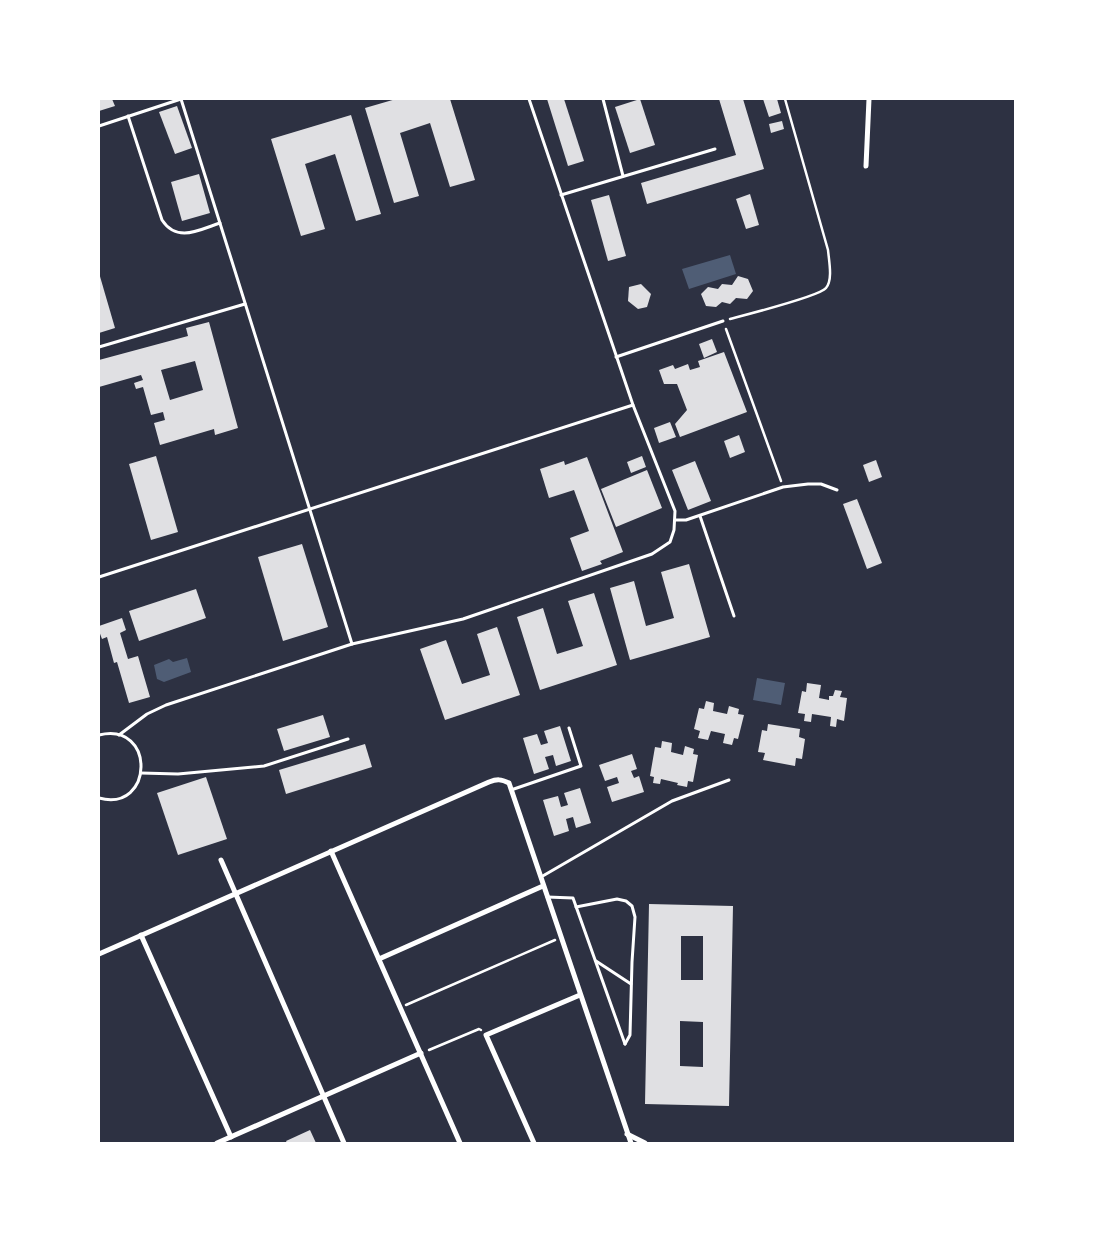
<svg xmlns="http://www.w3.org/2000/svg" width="1114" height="1242" viewBox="0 0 1114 1242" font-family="'Exo 2',sans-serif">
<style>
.water{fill:#4f5d75}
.building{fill:#e0e0e3;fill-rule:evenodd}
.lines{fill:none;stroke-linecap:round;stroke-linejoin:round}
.path{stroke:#fff;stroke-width:2.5}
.service{stroke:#fff;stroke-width:3}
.minor{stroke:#fff;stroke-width:5}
</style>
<rect width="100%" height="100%" fill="#2d3142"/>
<g class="water">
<polygon points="730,255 736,274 689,289 682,269"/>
<polygon points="187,658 191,672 164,682 157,679 154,665 169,659 173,662"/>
<polygon points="757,678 785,683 781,705 753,700"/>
</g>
<g class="building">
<polygon points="99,99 112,99 115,106 99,111"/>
<polygon points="396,99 450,99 475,180 450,187 430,123 400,133 419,196 394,203 365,108"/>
<polygon points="547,99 564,99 584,161 568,166"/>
<polygon points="640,99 655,145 630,153 615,107"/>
<polygon points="719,99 743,99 764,169 647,204 641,183 736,155"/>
<polygon points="763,99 777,99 781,113 769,117"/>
<polygon points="177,106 192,148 175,154 159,112"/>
<polygon points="351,115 381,214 356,221 335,154 305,164 325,229 301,236 271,139"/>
<polygon points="782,121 784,129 771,133 769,124"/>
<polygon points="199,174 210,213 182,221 171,182"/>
<polygon points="750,194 759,225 746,229 736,199"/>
<polygon points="609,195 626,256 608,261 591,200"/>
<polygon points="99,273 115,328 99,333"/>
<polygon points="738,276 748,279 753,291 747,299 736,298 730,304 722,302 716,307 706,306 701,294 708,287 718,289 722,284 732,285"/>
<polygon points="641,284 651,294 647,307 638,309 628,301 629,287"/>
<path d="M209,322l29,106 -23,7 -1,-6 -54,16 -6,-22 11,-3 -2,-8 -12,3 -8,-28 -7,2 -2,-6 9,-3 -2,-5 -42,12v-27l89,-24 -2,-8zM195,361l8,29 -33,10 -9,-30z"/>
<polygon points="712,339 717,352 704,358 699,344"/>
<polygon points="724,352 747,412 680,437 675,424 687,410 677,384 664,384 659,370 673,365 675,369 688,364 690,370 700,367 698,361"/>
<polygon points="670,422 676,437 659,443 654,428"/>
<polygon points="739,435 745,452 730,458 724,441"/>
<polygon points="156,456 178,532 151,540 129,464"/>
<polygon points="642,456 646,467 631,473 627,462"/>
<polygon points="587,457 623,552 600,561 602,564 582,571 570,538 589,531 574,490 549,498 540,469 564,461 565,465"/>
<polygon points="876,460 882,477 869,482 863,465"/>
<polygon points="695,461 711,501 688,510 672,470"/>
<polygon points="647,470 662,508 616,527 601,489"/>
<polygon points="857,499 882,563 867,569 843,504"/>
<polygon points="302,544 328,627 283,641 258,557"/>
<polygon points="689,564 710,637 630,660 610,588 634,581 646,626 674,618 661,572"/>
<polygon points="196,589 206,618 139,641 129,611"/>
<polygon points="594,593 617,665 540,690 517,617 543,608 557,654 583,646 568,601"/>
<polygon points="122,618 126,630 120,633 128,659 138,656 150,697 129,703 117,662 114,663 107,637 102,639 99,631 99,626"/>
<polygon points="497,627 520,695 445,720 420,649 446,640 462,684 490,675 477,634"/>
<polygon points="807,683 821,685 819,698 829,700 829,696 833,696 835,690 842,691 840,697 847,698 844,721 837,719 836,727 830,726 831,717 812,714 811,722 804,721 805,714 798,713 802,691 806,692"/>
<polygon points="706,701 714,703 713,711 727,714 729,706 739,709 738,714 744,715 738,739 734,738 732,745 723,743 725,734 711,731 708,740 698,738 700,731 694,729 699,708 704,709"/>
<polygon points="323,715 330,737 284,751 277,729"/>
<polygon points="768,724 800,729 799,737 805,739 802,759 796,758 795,766 763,760 765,753 758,752 762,730 767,731"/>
<polygon points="560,726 571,761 556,766 553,755 545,757 549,769 534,774 523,738 537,734 541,745 548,743 544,731"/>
<polygon points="662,741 672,743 671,752 683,755 685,746 694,749 693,754 698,755 693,782 688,781 687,787 677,785 678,783 661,779 660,784 653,783 654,777 650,776 655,747 661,748"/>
<polygon points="365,744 372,767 286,794 279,770"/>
<polygon points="632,754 637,769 631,771 634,778 639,776 644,792 612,802 607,787 619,783 617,777 605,781 599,765"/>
<polygon points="206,777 227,839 178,855 157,793"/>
<polygon points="580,788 591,823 576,828 573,817 566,819 569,831 554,836 543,800 558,796 561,807 568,805 564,793"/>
<path d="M649,904l84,2 -4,200 -84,-2zM681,936h22v44h-22zM680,1021l23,1v45l-23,-1z"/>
<polygon points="310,1130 316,1143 287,1143 286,1141"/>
</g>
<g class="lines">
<g class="path">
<path d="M730,319c15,-4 90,-23 96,-31 7,-8 3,-27 2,-38l-43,-151"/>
<polyline points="726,329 781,481"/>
<polyline points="406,1005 555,940"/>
<polyline points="429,1050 479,1029 481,1030"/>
</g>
<g class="service">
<polyline points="181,99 352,644"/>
<polyline points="603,99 623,176"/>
<path d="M128,116l34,104c15,23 37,10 58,3"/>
<polyline points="99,126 181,99"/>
<polyline points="561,195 715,149"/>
<polyline points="99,347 245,304"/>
<polyline points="616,357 723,321"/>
<polyline points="700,516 734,616"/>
<polyline points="675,520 686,520 783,487 808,484 821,484 837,490"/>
<polyline points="99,577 633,405"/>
<path d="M99,735c57,-14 55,78 0,63"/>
<polyline points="119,735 147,714 166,705 352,644 463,619 652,554 670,542 674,530 675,511 633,405 529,99"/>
<polyline points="141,773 178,774 264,766 348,739"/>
<polyline points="511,790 581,766 569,728"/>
<polyline points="541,877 672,801 729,780"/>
<polyline points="547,897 573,898 625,1044"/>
<polyline points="576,907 617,899 626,901 632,906 635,917 632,962 630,1035 625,1044"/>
<polyline points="596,961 631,984"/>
</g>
<g class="minor">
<polyline points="866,166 869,99"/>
<polyline points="331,851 460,1143"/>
<polyline points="221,860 344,1143"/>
<polyline points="141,935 231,1137"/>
<path d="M99,954l390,-172c8,-3 12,-3 20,1l122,360"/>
<polyline points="379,959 543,886"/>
<polyline points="627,1134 645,1143"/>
<polyline points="217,1143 421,1053"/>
<polyline points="534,1143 486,1035 580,995"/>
</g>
</g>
<rect width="1114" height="1242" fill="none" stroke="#ffffff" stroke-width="200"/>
</svg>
